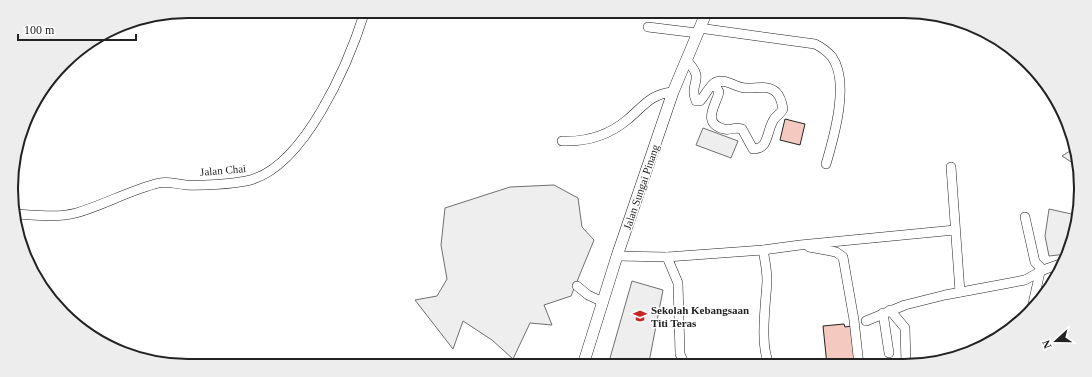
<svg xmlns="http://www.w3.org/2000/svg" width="1092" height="377" viewBox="0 0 1092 377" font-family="'Times New Roman',serif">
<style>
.green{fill:#eee;stroke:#6f6f6f}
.building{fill:#f3c9c0;stroke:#222}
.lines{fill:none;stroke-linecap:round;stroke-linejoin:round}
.minor-casing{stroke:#222;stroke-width:10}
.major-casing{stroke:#222;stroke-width:12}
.minor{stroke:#fff;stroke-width:9}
.major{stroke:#fff;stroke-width:11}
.labels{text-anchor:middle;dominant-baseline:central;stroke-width:3;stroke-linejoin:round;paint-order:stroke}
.street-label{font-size:11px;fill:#222;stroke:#fff}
.poi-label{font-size:11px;font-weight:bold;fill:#222;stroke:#fff;text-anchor:start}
.rim{fill:none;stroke:#222;stroke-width:2}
</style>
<rect width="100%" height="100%" fill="#fff"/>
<g class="green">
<polygon points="703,128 738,141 731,158 696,145"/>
<polygon points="1073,146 1079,165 1079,167 1062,156 1073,149"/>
<polygon points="554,185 578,198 582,227 594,240 571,296 544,305 552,325 530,323 513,359 492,340 463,321 453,349 415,300 437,296 447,279 441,245 445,208 510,187"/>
<polygon points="1049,209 1076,215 1075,234 1067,254 1049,256 1045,236"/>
<polygon points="632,281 663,290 649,362 630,365 608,365"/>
</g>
<g class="building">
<polygon points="785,119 805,124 800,145 780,140"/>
<polygon points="844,324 845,327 851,326 855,365 827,365 823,326"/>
</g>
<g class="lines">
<g class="minor-casing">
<g id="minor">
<polyline points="648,27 697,33"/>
<path d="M699,28l116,16c6,3 12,7 17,13 18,25 2,80 -6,107"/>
<path d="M686,60c21,21 2,21 10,41h4c5,-5 10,-17 16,-19 11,-4 19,6 30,6 10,1 21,-4 30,4 4,4 6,11 7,17 -2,5 -8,7 -10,12 -7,12 -4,28 -20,28l-11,-20c-8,-3 -11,2 -18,0 -23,-6 -8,-24 -5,-37l-5,-9"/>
<path d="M562,141c24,1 47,-6 65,-21 17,-14 23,-26 46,-28"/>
<polyline points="951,167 960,292"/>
<path d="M16,214c19,1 41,4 60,-1 28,-8 54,-23 83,-30 9,-2 17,1 27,2 14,1 45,-1 60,-4 58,-11 103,-119 119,-170"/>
<polyline points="1025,217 1035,262 1043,270"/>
<polyline points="809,247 836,252 843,257 854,320 859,365"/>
<path d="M763,250c2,10 4,21 4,31 -1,21 -8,67 3,84"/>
<polyline points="617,256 667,257 763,250 800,245 955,230"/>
<polyline points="667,257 678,283 680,354 685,365"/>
<polyline points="577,286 588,295 603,302"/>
<polyline points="1032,308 1040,272"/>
<polyline points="890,310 905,328 906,364"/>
<polyline points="883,313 889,353"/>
<polyline points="866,321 905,305 945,295 1025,280 1043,270 1063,263"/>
<polyline points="805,365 807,364"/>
</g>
</g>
<g class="major-casing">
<polyline id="major" points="583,365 617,256 673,92 707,11"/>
</g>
<use href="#minor" class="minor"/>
<use href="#major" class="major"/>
</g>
<defs>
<g id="school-bare" transform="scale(1.08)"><path d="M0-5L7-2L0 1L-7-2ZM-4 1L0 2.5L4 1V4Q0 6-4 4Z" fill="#c62828" stroke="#fff" stroke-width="2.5" paint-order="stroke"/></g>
</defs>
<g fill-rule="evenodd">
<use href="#school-bare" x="640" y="316"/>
</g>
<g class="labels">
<g class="street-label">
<text transform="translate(223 170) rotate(-5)">Jalan Chai</text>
<text transform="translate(641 187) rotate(-71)">Jalan Sungai Pinang</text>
</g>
<g class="poi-label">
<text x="651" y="310">Sekolah Kebangsaan<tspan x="651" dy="13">Titi Teras</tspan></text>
</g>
</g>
<path d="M0 0H1092V377H0ZM188 18H904A170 170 0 0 1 1074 188V189A170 170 0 0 1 904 359H188A170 170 0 0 1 18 189V188A170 170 0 0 1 188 18Z" fill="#ededed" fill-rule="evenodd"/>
<path class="rim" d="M188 18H904A170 170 0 0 1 1074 188V189A170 170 0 0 1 904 359H188A170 170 0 0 1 18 189V188A170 170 0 0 1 188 18Z"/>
<g transform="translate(1056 341) rotate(249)" stroke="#ffffff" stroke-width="3" paint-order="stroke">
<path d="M0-3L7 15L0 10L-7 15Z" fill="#222222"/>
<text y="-6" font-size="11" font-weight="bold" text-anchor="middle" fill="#222222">N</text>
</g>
<path d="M18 34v6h118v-6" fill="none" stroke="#222222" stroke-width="2"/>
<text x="24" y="34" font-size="12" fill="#222222" stroke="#ffffff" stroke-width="3" paint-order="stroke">100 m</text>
</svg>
